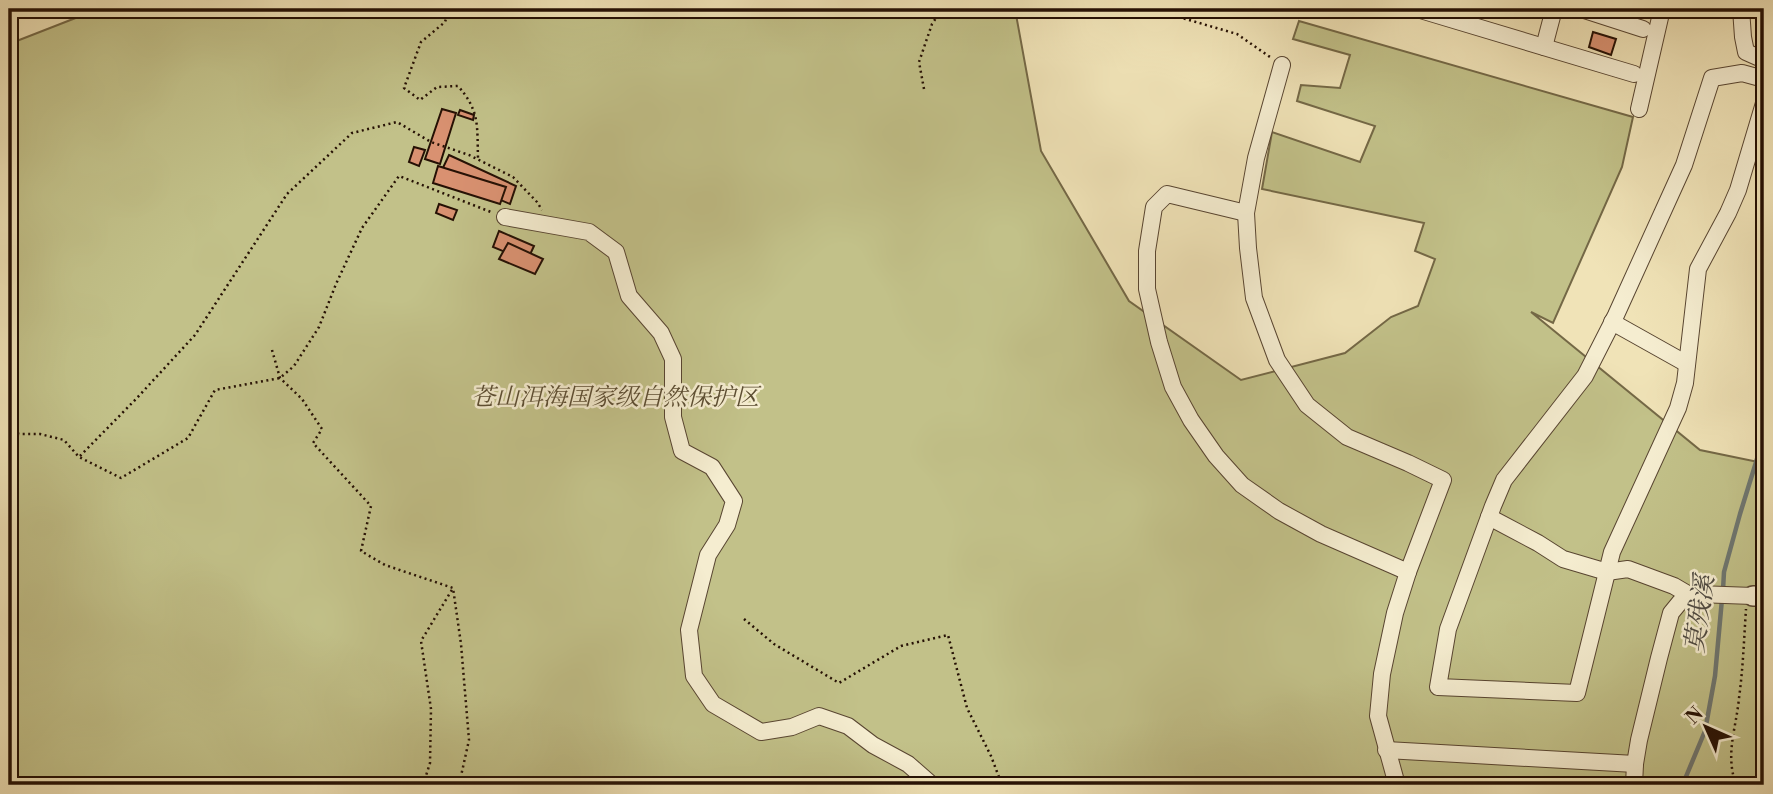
<svg xmlns="http://www.w3.org/2000/svg" width="1773" height="794" viewBox="0 0 1773 794" font-family="'Libre Bodoni','Noto Serif SC',serif">
<style>
.green{fill:#c2c189;stroke:#746846;stroke-width:2}
.lines{fill:none;stroke-linecap:round;stroke-linejoin:round}
.stream{stroke:#6f7771;stroke-width:4.5}
.building{fill:#d99171;stroke:#251004;stroke-width:2}
.minor-casing{stroke:#584531;stroke-width:18}
.tertiary-casing{stroke:#584531;stroke-width:22}
.path{stroke:#251004;stroke-width:2.5;stroke-dasharray:2 3.5;stroke-linecap:butt}
.minor{stroke:#f5edd0;stroke-width:16}
.tertiary{stroke:#f5edd0;stroke-width:19}
.labels{text-anchor:middle;dominant-baseline:central;stroke-width:5;stroke-linejoin:round;paint-order:stroke}
.park-label{font-size:24px;font-style:italic;fill:#5c4e33;stroke:#f5edd0}
.water-label{font-size:26px;font-style:italic;fill:#504c44;stroke:#f5edd0}
</style>
<rect width="100%" height="100%" fill="#f0e3b7"/>
<filter id="stains"><feTurbulence type="fractalNoise" baseFrequency=".00286" numOctaves="4"/><feColorMatrix values="0 0 0 0 .2 0 0 0 0 .09 0 0 0 0 .02 0 0 0 .5 -.17"/></filter>
<radialGradient id="worn" r=".72"><stop offset=".6" stop-color="#630" stop-opacity="0"/><stop offset="1" stop-color="#630" stop-opacity=".3"/></radialGradient>
<polygon class="green" points="91,9 1015,9 1041,151 1129,301 1241,380 1345,353 1391,317 1418,306 1435,259 1415,251 1424,223 1262,189 1272,132 1360,162 1375,126 1297,101 1301,85 1340,88 1350,55 1293,39 1299,21 1633,117 1622,167 1553,323 1531,312 1700,450 1758,462 1764,461 1764,785 9,785 9,44 91,12"/>
<g class="lines">
<g class="stream">
<polyline points="1723,590 1724,572 1740,514 1757,459 1764,451"/>
<polyline points="1684,785 1685,779 1705,731 1715,676 1722,599"/>
</g>
</g>
<g class="building">
<polygon points="1593,32 1616,39 1611,55 1589,47"/>
<polygon points="442,109 456,113 440,164 425,159"/>
<polygon points="460,110 474,115 473,120 458,115"/>
<polygon points="414,147 425,150 419,166 409,162"/>
<polygon points="449,155 516,186 510,204 440,174"/>
<polygon points="438,166 506,187 500,204 433,183"/>
<polygon points="439,204 457,210 453,220 436,213"/>
<polygon points="499,231 534,246 527,261 493,247"/>
<polygon points="508,243 543,259 535,274 499,259"/>
</g>
<g class="lines">
<g class="minor-casing">
<g id="minor">
<polyline points="1417,9 1634,74"/>
<polyline points="1581,9 1643,29"/>
<polyline points="1741,9 1743,37 1746,52 1764,60"/>
<polyline points="1544,47 1554,9"/>
<polyline points="1282,65 1256,158 1246,213 1248,248 1254,298 1277,360 1307,405 1347,437 1408,463 1443,480 1408,572 1395,613 1382,674 1378,716 1397,785"/>
<polyline points="1764,79 1742,73 1712,78 1684,165 1616,315 1585,376 1504,480 1493,506 1448,629 1438,687 1577,693 1612,552 1678,408 1685,383 1698,269 1728,213 1738,190 1764,103"/>
<polyline points="1639,109 1662,9"/>
<polyline points="1246,213 1167,194 1154,207 1147,251 1147,289 1159,342 1173,387 1191,420 1216,456 1242,485 1279,511 1321,534 1408,572"/>
<polyline points="505,217 589,232 616,252 629,296 661,333 673,359 673,417 682,451 712,467 734,501 727,525 708,555 689,630 694,676 713,704 761,732 792,727 819,716 848,726 873,745 908,764 932,785"/>
<polyline points="1612,322 1687,364"/>
<polyline points="1489,517 1538,543 1563,559 1607,572 1628,569 1674,586 1691,596"/>
<polyline points="1386,750 1635,764"/>
<polyline points="1634,785 1635,764 1639,740 1659,658 1671,613 1680,602 1697,594 1753,596"/>
</g>
</g>
<g class="tertiary-casing">
<polyline id="tertiary" points="1753,596 1764,596"/>
</g>
<g class="path">
<path d="M449,9l-4,13 -24,20 -17,46 16,12 17,-13 21,-1c22,25 19,40 20,72"/>
<polyline points="1158,9 1172,15 1237,34 1270,57"/>
<polyline points="924,89 919,62 932,24 942,9"/>
<polyline points="272,350 280,378 302,399 322,429 313,443 371,506 361,551 385,565 453,588 461,644 469,740 459,785"/>
<polyline points="9,426 19,434 40,434 64,440 79,457 121,478 188,438 215,390 280,378 294,366 319,327 336,284 362,228 399,176 491,212"/>
<polyline points="80,456 136,399 195,335 287,194 352,133 397,122 431,142 469,155 513,177 537,202 542,210"/>
<polyline points="744,619 774,644 839,683 901,646 948,635 967,708 991,756 1002,785"/>
<polyline points="423,785 430,763 431,709 421,641 453,588"/>
<path d="M1736,785c-11,-32 0,-55 3,-87 4,-29 5,-59 7,-89"/>
</g>
<use href="#minor" class="minor"/>
<use href="#tertiary" class="tertiary"/>
</g>
<g class="labels">
<g class="park-label">
<text x="615" y="398">苍山洱海国家级自然保护区</text>
</g>
<g class="water-label">
<text transform="translate(1700 614) rotate(-82)">莫残溪</text>
</g>
</g>
<rect width="1773" height="794" fill="none" stroke="#f0e3b7" stroke-width="35"/>
<rect x="10" y="10" width="1752" height="773" fill="none" stroke="#251004" stroke-width="3.5"/>
<rect x="18" y="18" width="1738" height="759" fill="none" stroke="#251004" stroke-width="2"/>
<g transform="translate(1706 727) rotate(315)" stroke="#f5edd0" stroke-width="5" paint-order="stroke">
<path d="M0-5L12 26L0 18L-12 26Z" fill="#251004"/>
<text y="-10" font-size="19" font-weight="bold" text-anchor="middle" fill="#251004">N</text>
</g>
<rect width="100%" height="100%" filter="url(#stains)"/>
<rect width="100%" height="100%" fill="url(#worn)"/>
</svg>
